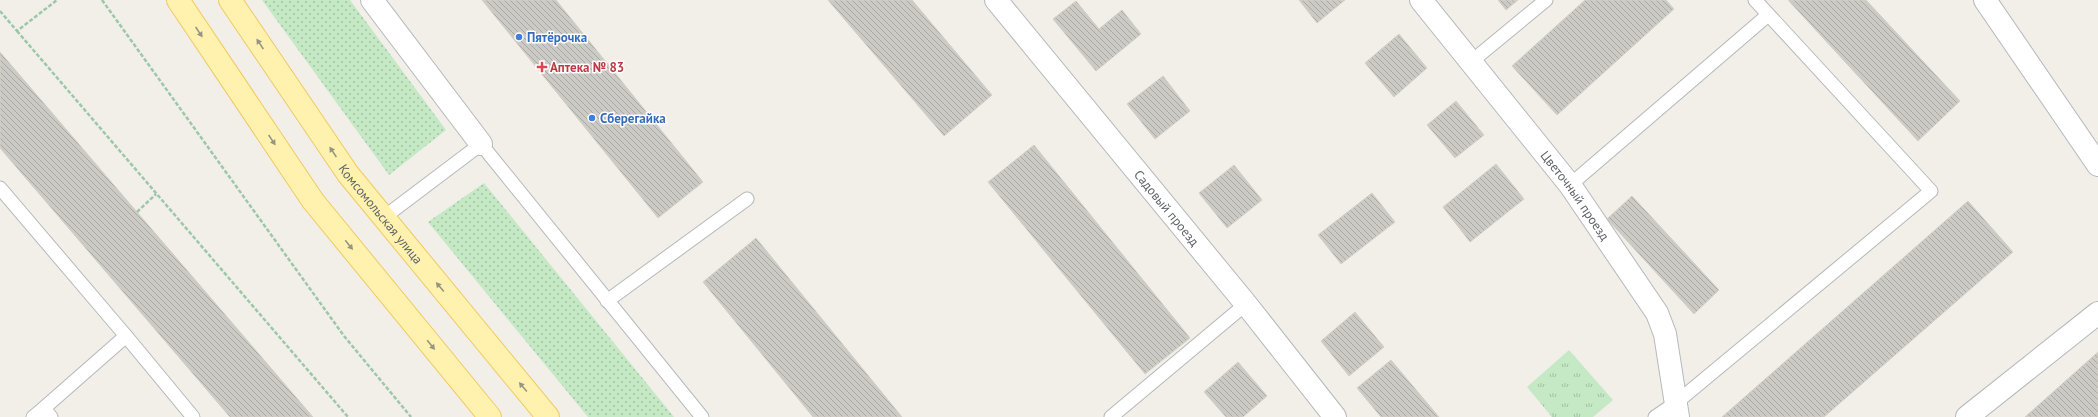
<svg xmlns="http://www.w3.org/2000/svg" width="2098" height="417" viewBox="0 0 2098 417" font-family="'PT Sans',sans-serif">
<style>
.grass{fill:url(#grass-dots)}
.park{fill:url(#park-tufts)}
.building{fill:url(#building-back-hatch);stroke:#d6d1c6}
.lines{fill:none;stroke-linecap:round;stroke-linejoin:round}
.service-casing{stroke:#b5b8bc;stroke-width:15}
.minor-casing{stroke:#b5b8bc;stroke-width:24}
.tertiary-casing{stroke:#b5b8bc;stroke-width:24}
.primary-casing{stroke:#f2c960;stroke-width:24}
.path{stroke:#9cc7a9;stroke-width:2.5;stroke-dasharray:4 2;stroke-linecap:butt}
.service{stroke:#fff;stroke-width:13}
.minor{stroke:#fff;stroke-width:22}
.tertiary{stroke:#fff;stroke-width:22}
.primary{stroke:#fff2af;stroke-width:22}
.oneway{fill:#979581}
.shop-dot{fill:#3f7fe0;stroke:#fff;stroke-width:1.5}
.health-dot{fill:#e0444e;stroke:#fff;stroke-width:1.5}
.labels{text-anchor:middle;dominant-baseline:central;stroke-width:3;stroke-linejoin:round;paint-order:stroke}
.shop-label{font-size:13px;font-weight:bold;fill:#366cbe;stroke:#fff;text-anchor:start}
.health-label{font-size:13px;font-weight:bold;fill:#be3a42;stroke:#fff;text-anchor:start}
.street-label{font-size:13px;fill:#5f6368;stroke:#fff}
</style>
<defs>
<pattern id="grass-dots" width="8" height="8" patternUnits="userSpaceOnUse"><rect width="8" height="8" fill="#c5e8c5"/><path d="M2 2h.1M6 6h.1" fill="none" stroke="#a3c0a4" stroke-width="1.8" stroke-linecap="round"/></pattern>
<pattern id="park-tufts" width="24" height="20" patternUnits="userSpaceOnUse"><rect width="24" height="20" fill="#c5e8c5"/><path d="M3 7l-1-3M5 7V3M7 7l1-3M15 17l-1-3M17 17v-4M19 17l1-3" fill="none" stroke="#a3c0a4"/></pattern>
<pattern id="building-back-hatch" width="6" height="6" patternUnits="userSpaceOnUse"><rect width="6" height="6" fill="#cccac5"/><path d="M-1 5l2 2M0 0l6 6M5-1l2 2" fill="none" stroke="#a9a8a4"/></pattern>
</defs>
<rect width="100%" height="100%" fill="#f1efe8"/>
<g class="grass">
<polygon points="262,0 350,0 446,130 389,175"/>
<polygon points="484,183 674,417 588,417 428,222"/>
</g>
<polygon class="park" points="1569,350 1613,400 1593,417 1552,417 1527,387"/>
<g class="building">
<polygon points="482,0 556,0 703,182 658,218"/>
<polygon points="828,0 912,0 992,95 944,136"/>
<polygon points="1299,0 1345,0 1317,23"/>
<polygon points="1498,0 1518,0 1506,10"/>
<polygon points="1585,0 1666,0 1674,9 1557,115 1512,66"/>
<polygon points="1788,0 1866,0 1960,101 1918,141"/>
<polygon points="1076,1 1099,29 1122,10 1141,34 1096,71 1053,19"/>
<polygon points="1399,34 1427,68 1394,97 1365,63"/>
<polygon points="0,52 137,212 313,417 230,417 0,148"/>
<polygon points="1163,76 1190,111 1155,139 1127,104"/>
<polygon points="1456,101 1484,135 1455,158 1427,125"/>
<polygon points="1034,145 1190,338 1145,374 988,182"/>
<polygon points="1496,164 1524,199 1470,242 1443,207"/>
<polygon points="1234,165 1262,200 1227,228 1199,193"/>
<polygon points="1372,193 1395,222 1341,264 1318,235"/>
<polygon points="1632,196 1719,290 1694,314 1607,219"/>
<polygon points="1968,201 2013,252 1824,417 1722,417"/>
<polygon points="756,238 902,417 813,417 703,282"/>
<polygon points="1355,312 1384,347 1349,376 1321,341"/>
<polygon points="2098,352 2098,417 2025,417"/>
<polygon points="1391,360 1439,417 1381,417 1357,388"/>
<polygon points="1238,362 1267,396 1243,417 1226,417 1204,392"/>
</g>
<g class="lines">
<g class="service-casing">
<g id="service">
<polyline points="1472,61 1546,0"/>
<polyline points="1570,185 1768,15"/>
<polyline points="0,188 126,336"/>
<polyline points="383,218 481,144 702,417"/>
<polyline points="607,301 747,199"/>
<polyline points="33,417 44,408"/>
<polyline points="51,417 44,408 126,336 193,417"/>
<polyline points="1111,417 1246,304"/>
<polyline points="1655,417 1677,402 1931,191 1755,0"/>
</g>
</g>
<g class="minor-casing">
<g id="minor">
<polyline points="372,0 481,144"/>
<path id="s1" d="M996,0l250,304 89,113"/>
<path id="s2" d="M1421,0l149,185 87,128 8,21 13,83"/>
<polyline points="1967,417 2098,313"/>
</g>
</g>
<g class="tertiary-casing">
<polyline id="tertiary" points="1985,0 2098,165"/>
</g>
<g class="primary-casing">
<g id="primary">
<polyline points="178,0 313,201 490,417"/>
<path id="s3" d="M230,0l118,174 200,243"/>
</g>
</g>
<g class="path">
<polyline points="102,0 344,336 411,417"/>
<polyline points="0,11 17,31 57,0"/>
<polyline points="17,31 348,417"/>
<polyline points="137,212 156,194"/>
</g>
<use href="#service" class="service"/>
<use href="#minor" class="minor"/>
<use href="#tertiary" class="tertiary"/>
<use href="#primary" class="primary"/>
</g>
<defs><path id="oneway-solid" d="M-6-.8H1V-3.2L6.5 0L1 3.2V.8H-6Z"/></defs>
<g class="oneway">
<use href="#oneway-solid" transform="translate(199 32) rotate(56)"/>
<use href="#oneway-solid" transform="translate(260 44) rotate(-124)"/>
<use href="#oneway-solid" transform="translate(272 140) rotate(56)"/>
<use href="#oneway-solid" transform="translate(333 152) rotate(-124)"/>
<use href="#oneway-solid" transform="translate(349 245) rotate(51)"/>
<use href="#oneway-solid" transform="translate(440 287) rotate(-130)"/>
<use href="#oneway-solid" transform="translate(431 345) rotate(51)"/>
<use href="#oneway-solid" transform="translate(523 387) rotate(-130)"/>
</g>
<g class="shop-dot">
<circle cx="519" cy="37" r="4"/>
<circle cx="592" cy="118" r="4"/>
</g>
<path class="health-dot" d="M540 61h4v4h4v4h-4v4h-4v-4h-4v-4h4z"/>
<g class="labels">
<g class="shop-label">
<text x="527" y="37">Пятёрочка</text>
<text x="600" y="118">Сберегайка</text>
</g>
<g class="health-label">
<text x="550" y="67">Аптека № 83</text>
</g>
<g class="street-label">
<text stroke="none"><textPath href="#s2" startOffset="249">Цветочный проезд</textPath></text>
<text stroke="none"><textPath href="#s1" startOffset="269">Садовый проезд</textPath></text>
<text stroke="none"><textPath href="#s3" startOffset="262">Комсомольская улица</textPath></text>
</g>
</g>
</svg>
